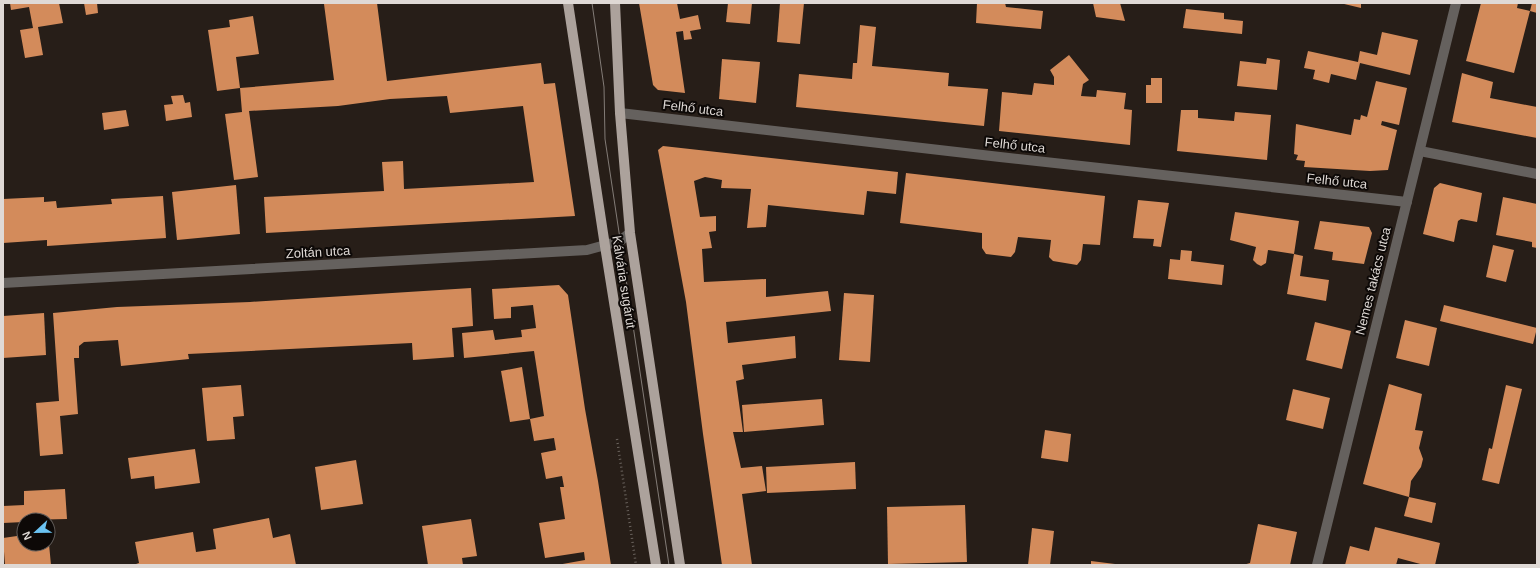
<svg xmlns="http://www.w3.org/2000/svg" width="1540" height="568" viewBox="0 0 1540 568" font-family="Helvetica,sans-serif">
<style>
.building{fill:#d38b5b}
.lines{fill:none;stroke-linecap:round;stroke-linejoin:round}
.path{stroke:#6a635d;stroke-width:2.5;stroke-dasharray:1 3;stroke-linecap:butt}
.minor{stroke:#65615e;stroke-width:10}
.major{stroke:#aca29c;stroke-width:10}
.tram{stroke:#837c77;stroke-width:1}
.labels{text-anchor:middle;dominant-baseline:central;stroke-width:4;stroke-linejoin:round;paint-order:stroke}
.street-label{font-size:13px;fill:#dfd9d5;stroke:#0d0907}
</style>
<rect width="100%" height="100%" fill="#271e18"/>
<g class="building">
<polygon points="10,3 59,3 63,23 38,27 43,55 25,58 20,30 33,28 29,7 11,10"/>
<polygon points="84,3 97,3 98,13 86,15"/>
<polygon points="329,3 377,3 387,81 541,63 544,84 555,83 575,216 266,233 264,197 384,191 382,162 403,161 404,189 534,182 523,106 450,113 447,96 390,99 338,106 249,111 258,177 234,180 225,114 242,112 240,88 334,80 324,4"/>
<polygon points="639,3 677,3 680,19 698,15 701,29 690,31 692,39 684,40 683,31 676,32 685,93 658,90 653,85"/>
<polygon points="728,3 752,3 750,24 726,22"/>
<polygon points="780,3 804,3 800,44 777,42"/>
<polygon points="977,3 1005,3 1006,7 1043,11 1041,29 976,23"/>
<polygon points="1093,3 1120,3 1125,21 1096,17"/>
<polygon points="1340,3 1361,3 1361,8"/>
<polygon points="1481,3 1518,3 1517,8 1530,11 1514,73 1466,61"/>
<polygon points="1532,3 1537,3 1537,13 1530,11"/>
<polygon points="1186,9 1224,13 1224,19 1243,21 1242,34 1183,28"/>
<polygon points="253,16 259,54 236,57 240,88 217,91 208,30 230,27 229,20"/>
<polygon points="860,25 876,27 872,66 949,73 948,86 988,89 984,126 796,107 799,74 852,79 853,63 857,63"/>
<polygon points="1382,32 1418,40 1410,75 1360,63 1356,80 1331,74 1329,83 1313,79 1315,70 1304,68 1308,51 1358,62 1360,51 1377,55"/>
<polygon points="1069,55 1089,80 1083,84 1081,96 1096,97 1097,90 1126,93 1124,109 1132,110 1130,145 999,131 1002,92 1032,95 1034,83 1054,85 1054,77 1050,70"/>
<polygon points="1267,58 1280,60 1277,90 1237,86 1240,61 1266,64"/>
<polygon points="722,59 760,62 756,103 719,99"/>
<polygon points="1462,73 1493,82 1490,98 1537,107 1537,138 1452,122"/>
<polygon points="1151,78 1162,78 1162,103 1146,103 1146,85 1151,85"/>
<polygon points="1376,81 1407,88 1399,125 1382,121 1381,125 1397,130 1388,170 1370,171 1304,167 1305,161 1296,160 1298,155 1294,154 1296,124 1351,135 1354,119 1360,120 1361,115 1367,117"/>
<polygon points="183,95 185,103 190,102 192,117 166,121 164,105 173,104 171,96"/>
<polygon points="126,110 129,126 104,130 102,113"/>
<polygon points="1181,110 1198,110 1198,118 1234,121 1235,112 1271,115 1267,160 1177,151"/>
<polygon points="663,146 898,172 896,194 867,191 864,215 768,205 766,227 747,228 751,189 721,188 722,180 705,177 694,181 700,217 716,216 716,231 709,232 712,248 702,249 704,282 766,279 766,297 828,291 831,311 726,322 728,343 795,336 796,358 742,365 744,379 736,381 743,432 733,432 741,468 762,466 766,491 742,494 752,565 722,565 703,434 686,302 658,150"/>
<polygon points="906,173 1105,196 1100,245 1083,244 1081,260 1077,265 1053,261 1049,257 1051,240 1018,237 1015,252 1011,257 986,254 982,248 982,233 900,223"/>
<polygon points="1440,183 1482,193 1477,222 1461,219 1458,221 1454,242 1423,234 1434,188"/>
<polygon points="236,185 240,234 177,240 172,192"/>
<polygon points="163,196 166,238 47,246 47,240 3,243 3,199 44,197 44,202 56,201 57,208 112,204 111,199"/>
<polygon points="1503,197 1537,204 1537,248 1532,247 1532,242 1496,235"/>
<polygon points="1138,200 1169,203 1161,247 1153,246 1154,239 1133,238"/>
<polygon points="1235,212 1299,221 1294,254 1268,250 1266,263 1261,266 1257,264 1253,260 1256,247 1230,240"/>
<polygon points="1320,221 1369,227 1372,233 1364,264 1332,260 1333,252 1314,249"/>
<polygon points="1493,245 1514,250 1506,282 1486,277"/>
<polygon points="1181,250 1192,251 1191,261 1224,265 1222,285 1168,279 1170,259 1180,260"/>
<polygon points="1294,254 1303,256 1300,276 1329,280 1326,301 1287,294"/>
<polygon points="559,285 568,295 585,409 598,481 611,565 557,565 585,560 584,552 545,558 539,523 565,519 560,487 564,487 562,476 546,479 541,453 556,450 554,438 534,441 530,419 544,416 534,351 464,358 462,333 493,330 495,340 522,337 521,330 536,328 533,305 511,307 511,318 494,319 492,289"/>
<polygon points="471,288 473,326 452,328 454,357 413,360 412,343 188,354 189,359 121,366 118,340 84,342 79,346 79,358 74,358 78,414 60,416 63,454 40,456 36,403 59,401 53,313 117,307 250,302"/>
<polygon points="844,293 874,295 870,362 839,360"/>
<polygon points="1444,305 1537,328 1533,344 1440,321"/>
<polygon points="44,313 46,355 3,358 3,316"/>
<polygon points="1405,320 1437,328 1429,366 1396,358"/>
<polygon points="1315,322 1351,331 1342,369 1306,360"/>
<polygon points="522,367 530,419 510,422 501,371"/>
<polygon points="1389,384 1422,394 1415,430 1423,431 1419,448 1423,459 1421,467 1411,481 1409,497 1363,484"/>
<polygon points="241,385 244,416 233,417 235,439 207,441 202,388"/>
<polygon points="1506,385 1522,389 1499,484 1482,480 1489,448 1492,449"/>
<polygon points="1293,389 1330,398 1323,429 1286,420"/>
<polygon points="822,399 824,425 744,432 742,405"/>
<polygon points="1045,430 1071,434 1068,462 1041,458"/>
<polygon points="195,449 200,483 155,489 154,476 131,479 128,458"/>
<polygon points="356,460 363,504 321,510 315,467"/>
<polygon points="855,462 856,489 767,493 766,467"/>
<polygon points="65,489 67,519 24,520 24,522 3,523 3,506 24,505 24,491"/>
<polygon points="1409,497 1436,503 1432,523 1404,516"/>
<polygon points="965,505 967,562 888,564 887,507"/>
<polygon points="269,518 273,538 290,534 296,565 133,565 139,563 135,542 193,532 196,552 216,549 213,529"/>
<polygon points="471,519 477,556 462,558 463,565 428,565 422,526"/>
<polygon points="1258,524 1297,532 1290,565 1243,565 1250,563"/>
<polygon points="1375,527 1440,543 1435,565 1424,565 1398,558 1396,565 1345,565 1350,546 1369,551"/>
<polygon points="1032,528 1054,531 1050,565 1028,565"/>
<polygon points="24,535 24,544 49,544 51,565 5,565 3,538"/>
<polygon points="1091,561 1115,564 1115,565 1091,565"/>
</g>
<g class="lines">
<polyline class="path" points="617,439 636,565"/>
<g class="minor">
<polyline points="620,113 1000,157 1407,202"/>
<polyline points="1420,151 1537,174"/>
<polyline points="3,283 587,250 620,241 630,233"/>
<polyline points="1317,565 1456,3"/>
</g>
<g class="major">
<polyline points="568,3 605,246 656,565"/>
<polyline points="615,3 620,113 630,233 680,565"/>
</g>
<polyline class="tram" points="592,3 604,87 605,139 669,565"/>
</g>
<g class="labels">
<g class="street-label">
<text transform="translate(693 108) rotate(7)">Felhő utca</text>
<text transform="translate(1015 145) rotate(6)">Felhő utca</text>
<text transform="translate(1337 181) rotate(6)">Felhő utca</text>
<text transform="translate(318 252) rotate(-3)">Zoltán utca</text>
<text transform="translate(1373 281) rotate(-76)">Nemes takács utca</text>
<text transform="translate(624 282) rotate(81)">Kálvária sugárút</text>
</g>
</g>
<rect width="1540" height="568" fill="none" stroke="#dfd9d5" stroke-width="8"/>
<g transform="translate(36 532) rotate(248)"><circle r="19" fill="#0d0907" stroke="#615c59"/>
<path d="M0-3L7 15L0 10L-7 15Z" fill="#6bc3f2"/>
<text y="-6" font-size="11" font-weight="bold" text-anchor="middle" fill="#dfd9d5">N</text>
</g>
</svg>
